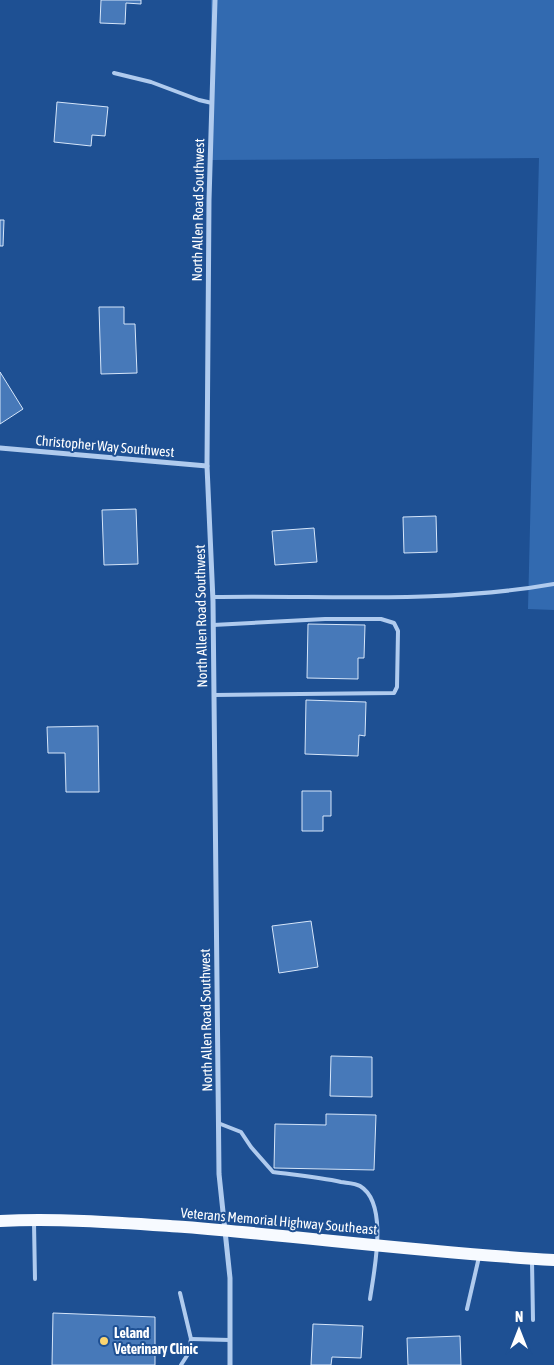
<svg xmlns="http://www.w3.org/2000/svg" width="554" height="1365" viewBox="0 0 554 1365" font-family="'Asap Condensed',sans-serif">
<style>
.green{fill:#326ab0}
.building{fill:#4779b9;stroke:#d6e6fa}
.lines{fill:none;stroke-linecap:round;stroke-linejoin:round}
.service{stroke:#b0cbee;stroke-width:4}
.minor{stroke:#b0cbee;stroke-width:5}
.primary{stroke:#f7faff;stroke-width:12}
.poi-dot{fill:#fcd570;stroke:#1e5093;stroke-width:2}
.labels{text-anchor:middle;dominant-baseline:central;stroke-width:4;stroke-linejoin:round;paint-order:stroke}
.street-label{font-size:14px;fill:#fff;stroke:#1e5093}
.poi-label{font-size:14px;font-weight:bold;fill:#fff;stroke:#1e5093;text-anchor:start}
</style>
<rect width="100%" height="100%" fill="#1e5093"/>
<polygon class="green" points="211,0 554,0 554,610 528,609 539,158 211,160"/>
<g class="building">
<polygon points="101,0 141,0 141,4 126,3 125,24 100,23"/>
<polygon points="57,102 108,107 105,136 92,135 91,146 54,142"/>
<polygon points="0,220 4,220 3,246 0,246"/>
<polygon points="99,307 124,307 124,324 135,324 137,373 101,374"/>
<polygon points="0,372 23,409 0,424"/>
<polygon points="136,509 138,564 104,565 102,510"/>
<polygon points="436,516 437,552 404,553 403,517"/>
<polygon points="314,528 317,562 275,565 272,531"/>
<polygon points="308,624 365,625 364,658 358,658 358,679 307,678"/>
<polygon points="306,700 366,702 365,736 359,735 358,756 305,754"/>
<polygon points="98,726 99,792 66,792 65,753 48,753 47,727"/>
<polygon points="302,791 331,791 331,816 323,816 323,831 302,831"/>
<polygon points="311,921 318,967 279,973 272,926"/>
<polygon points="331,1056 372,1057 372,1097 330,1096"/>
<polygon points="326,1114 376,1115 374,1170 274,1168 275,1124 326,1125"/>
<polygon points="53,1313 155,1317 155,1365 52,1365"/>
<polygon points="313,1324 363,1326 361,1358 332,1357 331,1365 311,1365"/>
<polygon points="460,1336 461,1365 408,1365 407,1338"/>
</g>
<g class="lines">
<g class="service">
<polyline points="114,73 151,82 199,100 212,103"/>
<path d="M213,597c113,-2 228,7 341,-13"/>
<polyline points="213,625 325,619 381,619 394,623 398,631 397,687 394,693 214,695"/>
<path d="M218,1123l23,9 10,15 22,25c22,3 45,5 68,10 6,1 14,1 19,4 29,17 14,85 10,113"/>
<polyline points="34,1223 35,1279"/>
<polyline points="532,1261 533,1320"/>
<polyline points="180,1293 191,1339 188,1354 181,1365"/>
<polyline points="467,1309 479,1257"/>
<polyline points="191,1339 230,1340"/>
</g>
<g class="minor">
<polyline points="215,0 209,200 207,466 213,601 219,1174 230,1278 230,1365"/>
<polyline points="0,448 207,466"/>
</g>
<path class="primary" d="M0,1221c61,-3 124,2 185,6 123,10 246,26 369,33"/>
</g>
<circle class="poi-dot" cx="104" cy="1341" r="5"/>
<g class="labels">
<g class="street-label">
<text transform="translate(198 210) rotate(-89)">North Allen Road Southwest</text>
<text transform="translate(105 446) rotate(5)">Christopher Way Southwest</text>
<text transform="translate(201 616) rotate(-91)">North Allen Road Southwest</text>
<text transform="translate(206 1020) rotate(-91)">North Allen Road Southwest</text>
<text transform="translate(279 1221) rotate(5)">Veterans Memorial Highway Southeast</text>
</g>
<g class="poi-label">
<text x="114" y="1333">Leland<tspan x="114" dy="16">Veterinary Clinic</tspan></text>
</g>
</g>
<g transform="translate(519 1330)" stroke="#1e5093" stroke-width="4" paint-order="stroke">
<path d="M0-4L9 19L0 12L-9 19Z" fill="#ffffff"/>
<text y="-8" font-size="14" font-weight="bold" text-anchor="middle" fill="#ffffff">N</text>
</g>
</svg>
